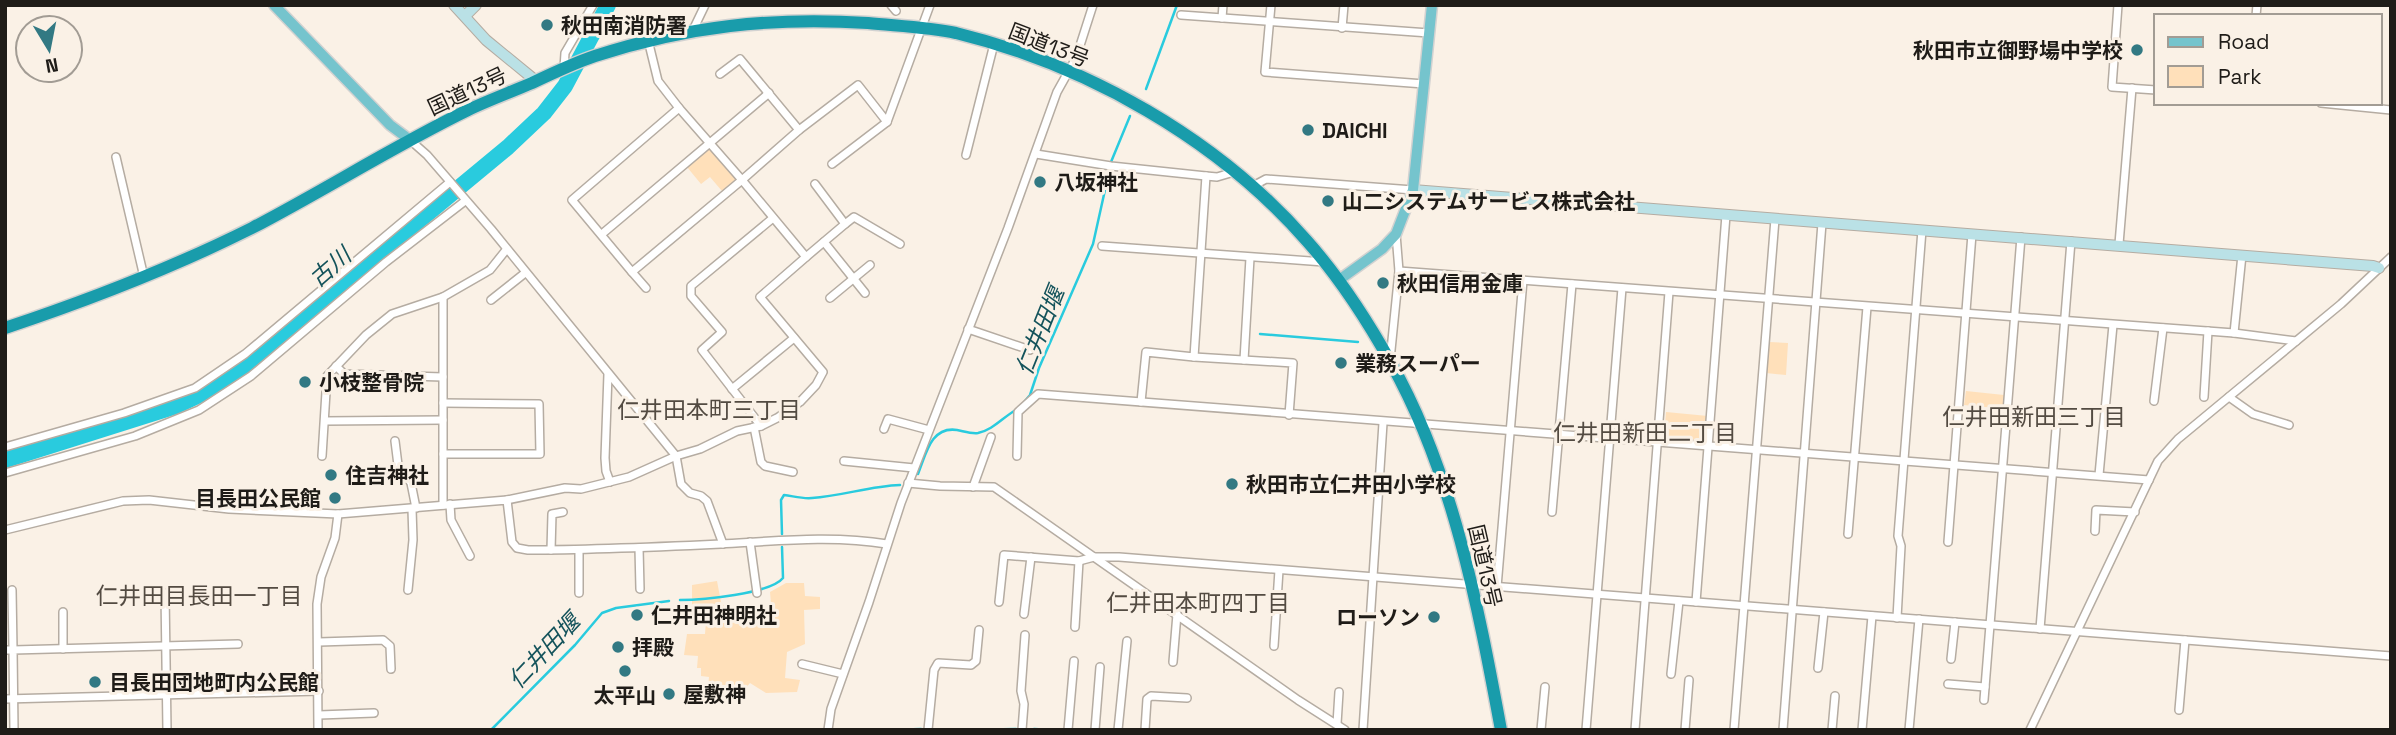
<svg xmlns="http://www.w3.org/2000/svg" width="2396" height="735" viewBox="0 0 2396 735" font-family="'Space Grotesk','Noto Sans JP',sans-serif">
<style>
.green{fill:#ffe0ba}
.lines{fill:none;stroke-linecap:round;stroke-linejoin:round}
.stream{stroke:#29cbde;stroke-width:2.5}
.river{stroke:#29cbde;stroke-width:16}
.street-casing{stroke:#b5aca2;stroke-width:10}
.secondary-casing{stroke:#b5aca2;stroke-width:12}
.primary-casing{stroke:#d2d2d1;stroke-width:13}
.highway-casing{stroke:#d2d2d1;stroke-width:15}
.street{stroke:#fff;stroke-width:7}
.secondary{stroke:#bae1e6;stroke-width:10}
.primary{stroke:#75c4cd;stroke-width:10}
.highway{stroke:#199cab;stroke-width:12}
.poi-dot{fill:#327983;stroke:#faf1e6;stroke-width:2.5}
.labels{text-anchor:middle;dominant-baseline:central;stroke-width:6;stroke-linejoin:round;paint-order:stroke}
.poi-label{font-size:21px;font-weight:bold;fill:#1f1c18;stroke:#faf1e6;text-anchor:start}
.street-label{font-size:21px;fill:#1f1c18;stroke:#faf1e6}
.water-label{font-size:23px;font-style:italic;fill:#14535b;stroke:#faf1e6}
.neighbourhood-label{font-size:23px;fill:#534b42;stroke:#faf1e6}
</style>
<rect width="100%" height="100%" fill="#faf1e6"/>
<g class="green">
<polygon points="711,148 736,179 722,191 710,177 701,184 687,167"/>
<polygon points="1769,342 1788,343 1786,375 1766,373"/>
<polygon points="1966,391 2004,395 2003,409 1964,405"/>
<polygon points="1666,412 1708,416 1705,441 1664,437"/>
<polygon points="717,581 721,602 733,617 772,615 770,592 786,583 804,583 805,596 820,597 820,609 804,610 805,644 787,652 785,678 800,680 797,692 766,693 750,683 731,705 726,705 725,693 717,688 708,687 709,677 701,676 701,668 697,668 698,656 684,655 687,634 705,634 707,608 692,605 692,585"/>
</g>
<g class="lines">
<g class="stream">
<polyline points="1146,89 1177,5"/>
<polyline points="1111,162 1130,116"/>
<polyline points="1260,334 1358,342"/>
<polyline points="1025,401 1030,395 1039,368 1093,244 1109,172"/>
<path d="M918,474c8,-20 13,-48 39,-44 6,1 14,4 21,3 15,-3 25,-16 38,-23"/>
<path d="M782,534l-1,-34 3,-5c9,1 18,4 28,3 30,-2 58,-12 88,-13"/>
<path d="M680,600c21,0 90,-6 103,-22l-1,-31"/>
<polyline points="1034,729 1053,730"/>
<polyline points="188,730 221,730"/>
<polyline points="491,730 575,645 602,613 616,608 669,601"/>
<polyline points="889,730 921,729"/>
<polyline points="964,730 1016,729"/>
</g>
<polyline class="river" points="5,460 176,406 210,390 276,344 374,258 508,147 544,113 565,86 608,5"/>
<g class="street-casing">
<g id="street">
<polyline points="891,5 896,11"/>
<polyline points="1271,5 1265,72 1424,84"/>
<polyline points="2118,5 2112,87 2156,90"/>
<polyline points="1181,15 1429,33"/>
<polyline points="2256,16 2257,5"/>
<polyline points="1222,18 1223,5"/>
<polyline points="1342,28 1344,5"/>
<polyline points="693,30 705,5"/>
<polyline points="648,40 658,81 679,108"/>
<polyline points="564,68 565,53 593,5"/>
<polyline points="720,74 740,59 799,130"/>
<polyline points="2321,103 2391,110"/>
<polygon points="679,108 742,180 632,272 572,200"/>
<polyline points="410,140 427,155 491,229 676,456 681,484 690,493 701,496 707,501 723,544"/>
<polyline points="1036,154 1111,166 1206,176 1217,177 1234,172"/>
<polyline points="966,155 994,44"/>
<polyline points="116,157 144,277"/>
<polyline points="832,164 887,122"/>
<polyline points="815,184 845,224 806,257 742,180 799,130 858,85 887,122 930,5"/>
<polyline points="1253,186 1266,179 1413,190"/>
<polyline points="845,224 854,217 900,244"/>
<polyline points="602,234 769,93"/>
<polyline points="824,242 865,293"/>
<polyline points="2119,244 2132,88"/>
<polyline points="1102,246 1324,262"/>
<polyline points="1399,271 2234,333 2296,341"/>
<polyline points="632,272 646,288"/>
<polyline points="443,297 443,505"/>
<polyline points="830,298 870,265"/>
<polyline points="491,300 525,273"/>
<polyline points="968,329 1030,350"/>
<polyline points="2234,333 2242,255"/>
<polyline points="1194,357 1293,363 1289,415"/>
<polyline points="1244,360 1250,258"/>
<polyline points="1390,360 1399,271 1396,234"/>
<polyline points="336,366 344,374 443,377"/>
<polyline points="608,374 605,458 606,471 610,482"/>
<polyline points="732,389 794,338"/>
<polyline points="2204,397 2208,331"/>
<polyline points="2229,397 2253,414 2289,425"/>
<polyline points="2154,401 2163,328"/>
<polyline points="1141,402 1146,352 1194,357 1206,176"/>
<polyline points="325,421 443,420"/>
<polyline points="761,426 702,350 722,332 691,296 691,286 773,218"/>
<polyline points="754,427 761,462 765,466 793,472"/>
<polyline points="884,429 888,419 929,430"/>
<polyline points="395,441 398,465 411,483 416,508"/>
<polyline points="5,447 124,413 195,388 245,354 450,182"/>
<polyline points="443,454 540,454 539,404 443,403"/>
<polyline points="322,456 327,376 366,335 392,314 443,297 490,270 506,250"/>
<polyline points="1017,456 1018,412 1038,394 2149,480"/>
<polyline points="844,461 914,468"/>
<polyline points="5,473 135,436 199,410 251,376 386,262 465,201"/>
<polyline points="2099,475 2113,325"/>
<polyline points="908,483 940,486 994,487 1298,700 1345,730"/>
<polyline points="973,487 991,437"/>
<polyline points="507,500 565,488 581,489 629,477 676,456 700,449 737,431 761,426 777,418 800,402 816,385 823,372 760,297 806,257"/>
<polyline points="450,504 451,520 470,556"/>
<polyline points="1552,512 1572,284"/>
<path d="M5,530l118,-29 26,-1 80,9 109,5 169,-14 5,42 5,6 11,2c64,0 129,-3 193,-6 55,-3 112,-9 166,0"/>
<polyline points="2095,531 2096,510 2135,512"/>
<polyline points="1848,534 1867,307"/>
<polyline points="750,542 757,593"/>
<polyline points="1948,542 1972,234"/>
<polyline points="639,548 640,589"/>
<polyline points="551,550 552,514 563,512"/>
<polyline points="1497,587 1523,280"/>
<polyline points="408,590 413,540 412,509"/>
<polyline points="165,593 167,730"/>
<polyline points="579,593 579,550"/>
<polyline points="999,602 1004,555 1079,561 1094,557 1119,557 2391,656"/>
<polyline points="1696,602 1726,215"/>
<polyline points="63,612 63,649"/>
<polyline points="1024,614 1031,557"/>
<polyline points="1897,618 1901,546 1898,536 1922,230"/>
<polyline points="1075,627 1079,561"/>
<polyline points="2040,629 2071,241"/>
<polyline points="319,642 383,640 390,646 391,669"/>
<polyline points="1274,646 1279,570"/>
<polyline points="5,650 13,650 12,590"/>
<polyline points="1951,659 1955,622"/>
<polyline points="1173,662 1177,614"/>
<polyline points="802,664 843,674"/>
<polyline points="1818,668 1824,612"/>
<polyline points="1671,674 1679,601"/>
<polyline points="1948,684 1985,687"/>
<polyline points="5,699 319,691"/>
<polyline points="1984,700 2021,237"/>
<polyline points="2179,710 2185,640"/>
<polyline points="319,715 374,713"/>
<polyline points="1337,724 1339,692"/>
<polyline points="14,730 13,650 238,644"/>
<polyline points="318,730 317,604 321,577 335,538 338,514"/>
<polyline points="828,730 831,709 869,602 901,503 1008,228 1057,92 1076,58 1093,5"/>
<polyline points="928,730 934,670 938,663 971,665 976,661 979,630"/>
<polyline points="1022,730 1024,704 1021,691 1025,635"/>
<polyline points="1068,730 1074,661"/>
<polyline points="1095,730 1100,667"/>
<polyline points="1118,730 1127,641"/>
<polyline points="1145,730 1147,699 1151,696 1187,698"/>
<polyline points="1363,730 1383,423"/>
<polyline points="1541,730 1545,687"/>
<polyline points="1586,730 1622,288"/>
<polyline points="1635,730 1669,292"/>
<polyline points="1685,730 1689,680"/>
<polyline points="1734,730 1775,219"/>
<polyline points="1783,730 1822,223"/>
<polyline points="1832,730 1835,696"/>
<polyline points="1862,730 1872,616"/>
<polyline points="1909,730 1919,619"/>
<polyline points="2030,730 2158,461 2178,439 2341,304 2391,257"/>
</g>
</g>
<g class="secondary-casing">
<g id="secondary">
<polyline points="454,5 486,40 536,81"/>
<polyline points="465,16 476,5"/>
<polyline points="1413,190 2373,266 2379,268"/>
</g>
</g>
<g class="primary-casing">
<g id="primary">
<polyline points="274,5 390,125 410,140"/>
<polyline points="1339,280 1382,249 1396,234 1413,190 1432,5"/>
</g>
</g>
<g class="highway-casing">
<path id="highway" d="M5,328c84,-28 167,-60 247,-100 73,-38 142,-82 216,-118 21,-10 43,-18 64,-27 21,-10 42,-20 63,-27 93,-30 176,-39 273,-33 29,3 59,4 88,10 131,32 262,106 351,208 33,37 60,79 84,122 62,110 87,243 110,367"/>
</g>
<use href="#street" class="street"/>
<use href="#secondary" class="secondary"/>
<use href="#primary" class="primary"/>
<use href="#highway" class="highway"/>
</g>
<g class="poi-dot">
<circle cx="547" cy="25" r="7"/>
<circle cx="2137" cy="50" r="7"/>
<circle cx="1308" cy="130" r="7"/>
<circle cx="1040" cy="182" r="7"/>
<circle cx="1328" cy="201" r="7"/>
<circle cx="1383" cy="283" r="7"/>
<circle cx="1341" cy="363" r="7"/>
<circle cx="305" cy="382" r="7"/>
<circle cx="331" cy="475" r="7"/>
<circle cx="1232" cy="484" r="7"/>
<circle cx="335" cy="498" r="7"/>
<circle cx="637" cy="615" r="7"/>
<circle cx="1434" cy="617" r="7"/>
<circle cx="618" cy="647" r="7"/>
<circle cx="625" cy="671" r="7"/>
<circle cx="95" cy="682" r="7"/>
<circle cx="669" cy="694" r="7"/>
</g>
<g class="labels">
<g class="poi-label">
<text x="561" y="25">秋田南消防署</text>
<text x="2123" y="50" text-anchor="end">秋田市立御野場中学校</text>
<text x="1322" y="130">DAICHI</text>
<text x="1054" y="182">八坂神社</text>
<text x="1342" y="201">山二システムサービス株式会社</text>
<text x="1397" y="283">秋田信用金庫</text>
<text x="1355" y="363">業務スーパー</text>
<text x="319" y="382">小枝整骨院</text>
<text x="345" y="475">住吉神社</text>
<text x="1246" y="484">秋田市立仁井田小学校</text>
<text x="321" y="498" text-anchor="end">目長田公民館</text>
<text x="651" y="615">仁井田神明社</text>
<text x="1420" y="617" text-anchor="end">ローソン</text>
<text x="632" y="647">拝殿</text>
<text x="109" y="682">目長田団地町内公民館</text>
<text x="683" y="694">屋敷神</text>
<text x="625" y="695" text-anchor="middle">太平山</text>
</g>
<g class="street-label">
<text transform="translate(1049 45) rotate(21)">国道13号</text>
<text transform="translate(467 91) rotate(-25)">国道13号</text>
<text transform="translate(1485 566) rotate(77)">国道13号</text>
</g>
<g class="water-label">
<text transform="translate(330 267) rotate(-41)">古川</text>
<text transform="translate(1040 331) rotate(-68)">仁井田堰</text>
<text transform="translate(544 651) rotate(-47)">仁井田堰</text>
</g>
<g class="neighbourhood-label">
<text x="709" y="410">仁井田本町三丁目</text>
<text x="2034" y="417">仁井田新田三丁目</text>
<text x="1645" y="433">仁井田新田二丁目</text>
<text x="199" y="596">仁井田目長田一丁目</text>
<text x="1198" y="603">仁井田本町四丁目</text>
</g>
</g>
<rect width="2396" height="735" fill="none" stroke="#1f1c18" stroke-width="14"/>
<rect x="2154" y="14" width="228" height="91" fill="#faf1e6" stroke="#a29c94" stroke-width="2"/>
<rect x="2168" y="37" width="35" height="10" fill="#75c4cd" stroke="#a29c94" stroke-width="2"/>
<text x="2218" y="49" font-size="21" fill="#1f1c18">Road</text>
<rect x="2168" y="66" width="35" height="21" fill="#ffe0ba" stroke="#a29c94" stroke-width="2"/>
<text x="2218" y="84" font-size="21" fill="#1f1c18">Park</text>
<g transform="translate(49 49) rotate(170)"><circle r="33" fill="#faf1e6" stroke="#a29c94" stroke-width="2"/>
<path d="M0-5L12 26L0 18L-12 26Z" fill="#327983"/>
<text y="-10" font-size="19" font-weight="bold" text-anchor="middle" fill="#1f1c18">N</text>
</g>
</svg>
